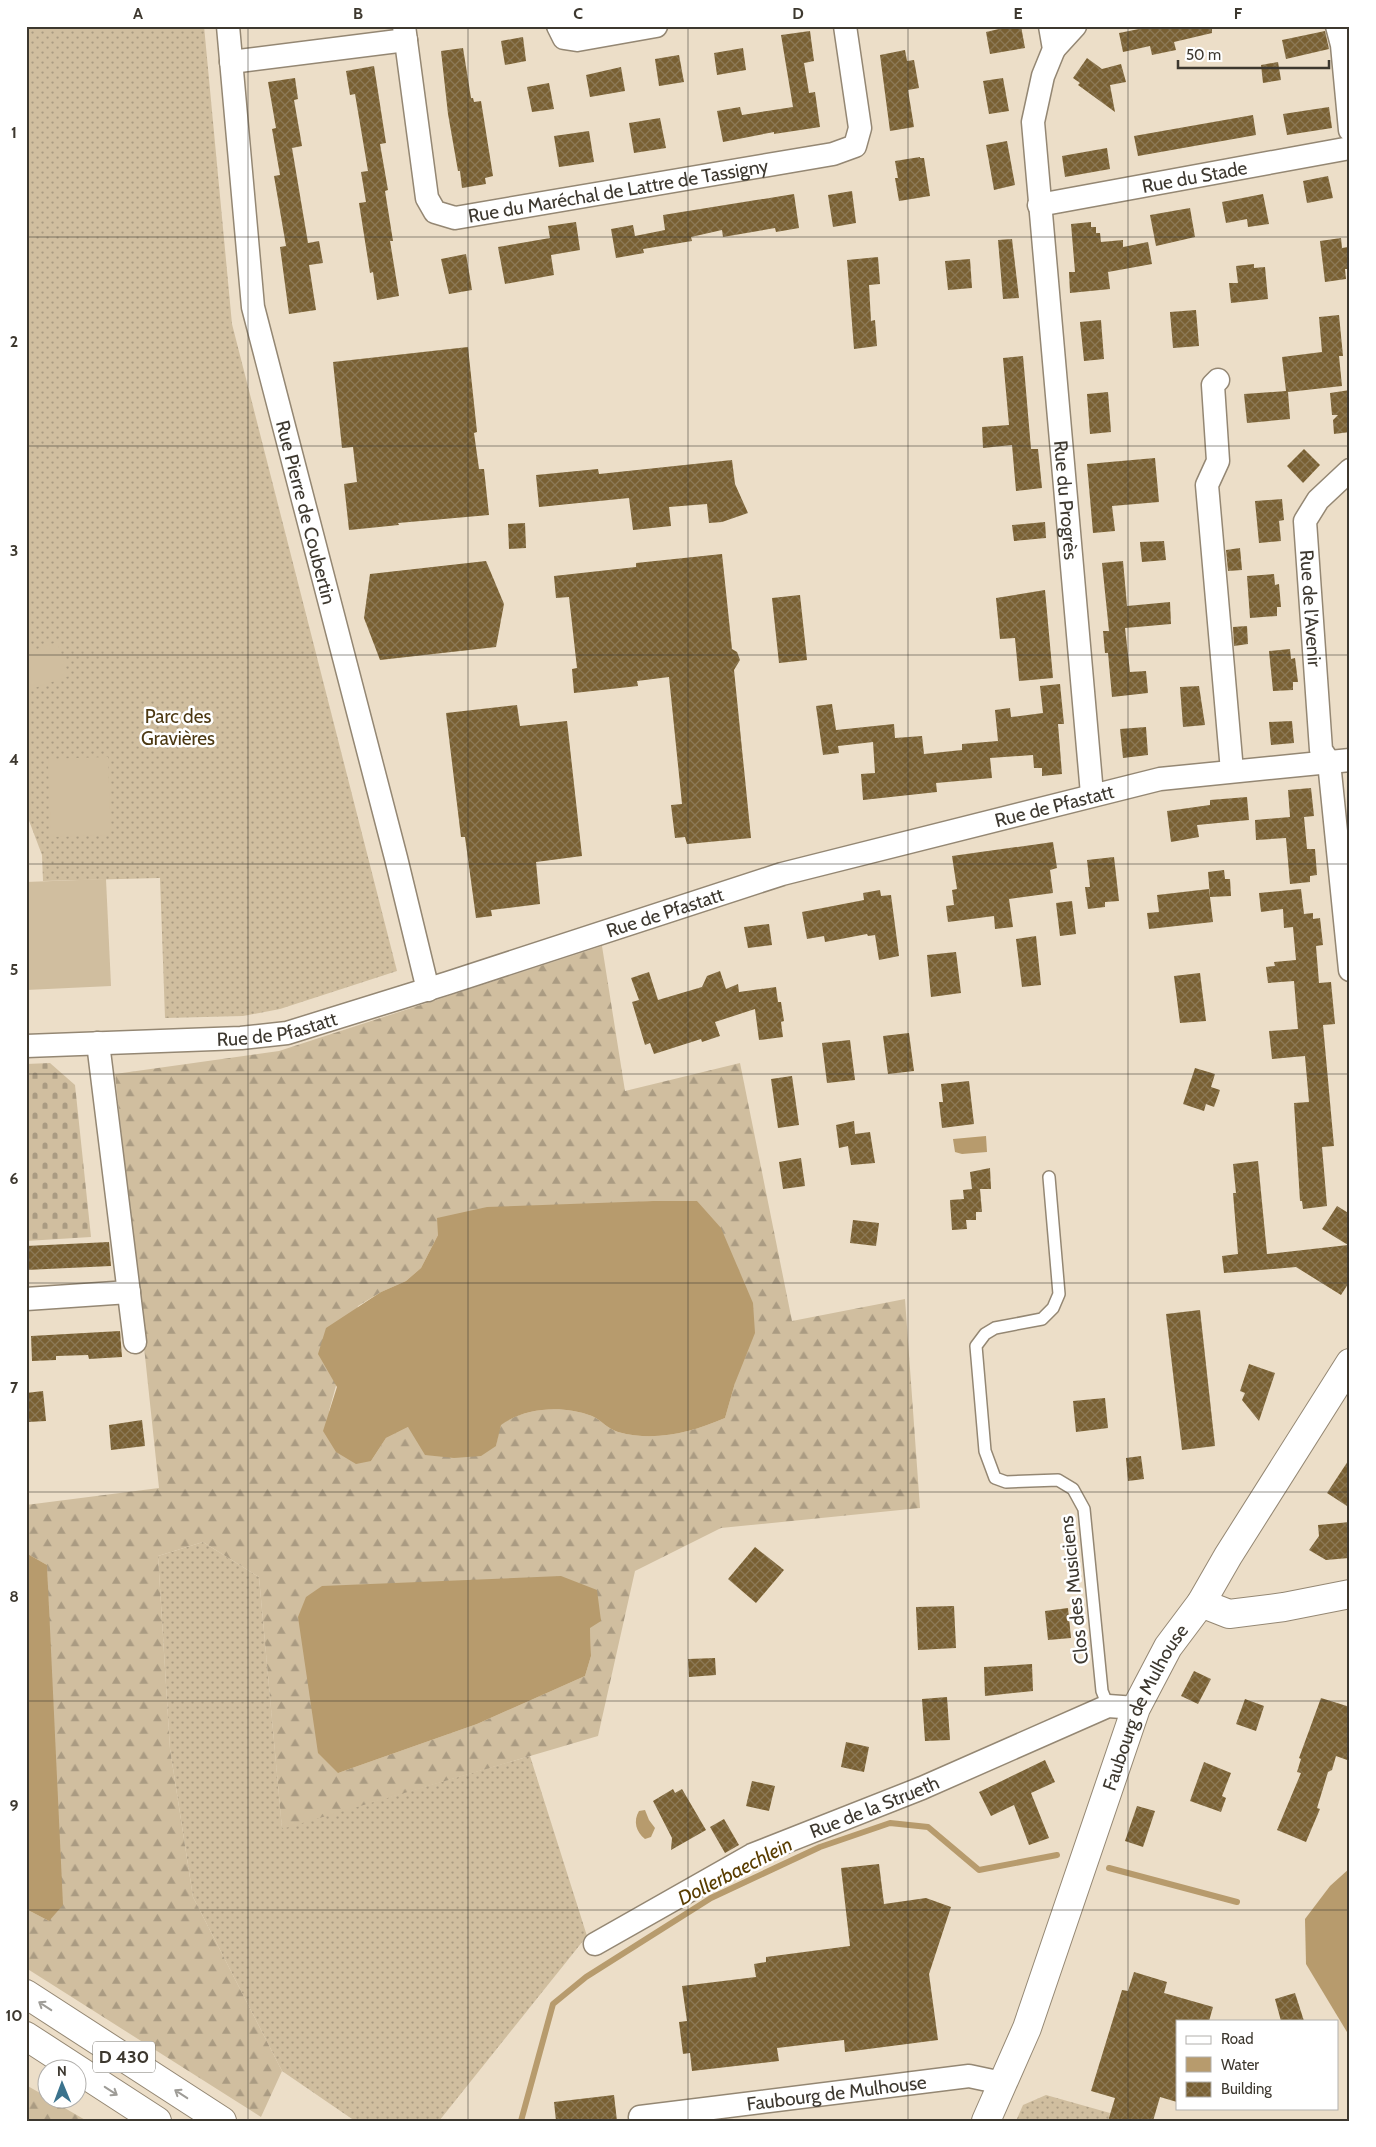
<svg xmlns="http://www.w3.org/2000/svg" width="1376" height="2147" viewBox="0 0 1376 2147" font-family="Cabin,sans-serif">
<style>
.grass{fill:url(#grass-dots)}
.forest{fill:url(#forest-firs);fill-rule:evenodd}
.cemetery{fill:url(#cemetery-stones)}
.garden{fill:#d0be9f}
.water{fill:#b79b6d}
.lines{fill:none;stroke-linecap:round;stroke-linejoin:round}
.stream{stroke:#b79b6d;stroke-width:6}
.building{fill:url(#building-cross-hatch)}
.lane-casing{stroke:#948773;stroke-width:14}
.street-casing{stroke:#948773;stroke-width:25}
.secondary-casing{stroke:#948773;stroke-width:30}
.highway-casing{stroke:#948773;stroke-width:30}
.lane{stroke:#fff;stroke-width:11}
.street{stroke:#fff;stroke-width:22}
.secondary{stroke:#fff;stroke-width:28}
.highway{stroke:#fff;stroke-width:28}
.oneway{stroke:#9e9c97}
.grid{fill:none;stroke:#3d382f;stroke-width:1;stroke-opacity:0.55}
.labels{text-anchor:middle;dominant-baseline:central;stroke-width:5;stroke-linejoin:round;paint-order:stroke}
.shield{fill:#fff;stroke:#77746d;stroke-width:1}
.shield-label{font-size:18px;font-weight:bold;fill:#3d382f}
.street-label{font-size:19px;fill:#3d382f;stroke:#fff}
.park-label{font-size:19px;fill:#4c3812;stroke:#fff}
.water-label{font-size:20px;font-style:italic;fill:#593d00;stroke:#fff}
.neatline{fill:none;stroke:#3d382f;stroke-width:2}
.grid-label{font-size:16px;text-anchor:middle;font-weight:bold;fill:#3d382f}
</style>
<defs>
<pattern id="grass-dots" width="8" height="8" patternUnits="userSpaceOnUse" patternTransform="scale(1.25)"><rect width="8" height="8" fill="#d0be9f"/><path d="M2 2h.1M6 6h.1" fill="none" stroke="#aa9b82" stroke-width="1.8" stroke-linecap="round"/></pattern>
<pattern id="forest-firs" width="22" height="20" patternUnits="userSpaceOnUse" patternTransform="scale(1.25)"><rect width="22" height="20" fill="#d0be9f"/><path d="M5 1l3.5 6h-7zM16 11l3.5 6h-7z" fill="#aa9b82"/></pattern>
<pattern id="cemetery-stones" width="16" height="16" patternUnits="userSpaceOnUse" patternTransform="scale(1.25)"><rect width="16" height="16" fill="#d0be9f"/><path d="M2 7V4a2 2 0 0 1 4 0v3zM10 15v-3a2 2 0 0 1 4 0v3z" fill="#aa9b82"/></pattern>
<pattern id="building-cross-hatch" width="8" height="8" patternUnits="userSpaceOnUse" patternTransform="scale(1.25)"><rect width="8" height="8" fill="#796033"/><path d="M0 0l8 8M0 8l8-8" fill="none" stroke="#8c7956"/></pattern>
</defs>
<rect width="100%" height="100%" fill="#ecdec8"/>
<g class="grass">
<polygon points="26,26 204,26 232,324 397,971 280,1009 243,1016 165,1018 160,878 43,881 42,855 28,818 26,818"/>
<polygon points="203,1542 259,1577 282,1828 530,1756 587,1936 439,2121 355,2121 282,2071 193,1897 170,1749 158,1556"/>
<polygon points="1046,2095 1110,2113 1108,2121 1016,2121 1023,2105"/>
</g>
<g class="forest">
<path d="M602,946l23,145 115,-28 52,258 113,-22 15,209 -199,20 -86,43 -37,165 -316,93 -23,-252 -56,-35 -45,14 12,193 23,148 89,174 -21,46 -235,-149v-59l23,12 1,-272 -3,-84 -21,-12v-48l133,-17 -44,-414 164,-23zM653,1201h44l38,182 -10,35c-35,15 -70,24 -107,14 -10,-3 -17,-12 -26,-16 -29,-11 -66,-9 -92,9l-4,21 -88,-19 -22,11 -15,23 -42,-50 29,-105 23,-14 25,-11 15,-13 17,-33 153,-30zM590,1628l1,28 -6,20 -108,48 -139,49z"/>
<polygon points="26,2085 47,2097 48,2100 51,2100 87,2121 26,2121"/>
</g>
<polygon class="cemetery" points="50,1063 75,1085 91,1237 26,1241 26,1064"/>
<g class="garden">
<polygon points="57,642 69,676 26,691 26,653"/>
<polygon points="108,757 111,835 51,837 48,759"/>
<polygon points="106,879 111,986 26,990 26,882"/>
</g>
<g class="water">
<polygon points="986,1136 987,1152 962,1154 955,1152 953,1139"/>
<path d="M653,1201h44l24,27 32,75 2,30 -20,50 -10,35c-35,15 -70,24 -107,14 -10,-3 -17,-12 -26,-16 -29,-11 -66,-9 -91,9l-5,21 -15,10 -27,2 -29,-3 -17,-28 -22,11 -15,23 -15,3 -20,-12 -13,-21 14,-44 -19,-33 8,-26 55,-36 25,-11 15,-13 17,-33 -1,-17 50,-11z"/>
<polygon points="26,1553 47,1565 63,1905 49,1921 26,1909"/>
<polygon points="561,1576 597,1590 601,1621 590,1628 591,1656 585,1676 477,1724 338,1773 318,1753 298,1617 306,1597 322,1586"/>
<path d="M645,1810l4,10 6,8 -4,9 -6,2c-9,-7 -12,-18 -6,-28z"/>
<polygon points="1350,1868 1350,2037 1306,1964 1305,1919 1330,1886"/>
</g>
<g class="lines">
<g class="stream">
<polyline points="1109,1868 1237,1902"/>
<polyline points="521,2121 553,2004 586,1977 711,1898 820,1847 890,1823 928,1827 979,1870 1057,1855"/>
</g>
</g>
<g class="building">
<polygon points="999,26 1021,26 1025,48 990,54 986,32 999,29"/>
<polygon points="1138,26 1212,26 1212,33 1174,42 1176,50 1152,55 1150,46 1123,52 1119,33 1139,29"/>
<polygon points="810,31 814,61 804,63 809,93 815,92 820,127 774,134 774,132 723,142 717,111 740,107 742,115 793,107 781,35"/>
<polygon points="1325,31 1329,49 1286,59 1282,40"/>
<polygon points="523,37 526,61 505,65 501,41"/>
<polygon points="463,48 471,98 473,98 474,102 481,101 493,176 485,178 486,184 462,188 460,171 458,171 448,114 441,51"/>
<polygon points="743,48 746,70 717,75 714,53"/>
<polygon points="905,50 907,61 914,60 919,88 908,90 914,127 890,131 880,55"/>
<polygon points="679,55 684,82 659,86 655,59"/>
<polygon points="1087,58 1102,69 1121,64 1126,82 1110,85 1115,112 1078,85 1080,83 1073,78"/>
<polygon points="1278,62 1281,80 1263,83 1261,65"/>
<polygon points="374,66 386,143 380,144 388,190 385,191 393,241 390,241 399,296 377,300 373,272 370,273 359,203 366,202 361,172 368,171 355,94 350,95 346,71"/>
<polygon points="621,67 625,91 590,97 586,75"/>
<polygon points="295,78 298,99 294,100 302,146 292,148 308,243 319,241 323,263 309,265 316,310 289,314 280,247 286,246 274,176 280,175 272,129 276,128 268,82"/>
<polygon points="1003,78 1009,111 989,114 983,81"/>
<polygon points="549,83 554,109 532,112 527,87"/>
<polygon points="1329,107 1332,128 1287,135 1283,114"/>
<polygon points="1253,115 1256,135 1138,156 1134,136"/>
<polygon points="660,118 666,148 634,153 629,123"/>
<polygon points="589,131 594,162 559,167 554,136"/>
<polygon points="1007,141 1015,185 994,190 986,145"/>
<polygon points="1107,148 1110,169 1065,177 1062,156"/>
<polygon points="920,157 920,158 924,158 930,196 899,201 895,178 898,178 895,161"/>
<polygon points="1328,176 1333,198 1307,203 1303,181"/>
<polygon points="852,191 856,223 833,227 828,195"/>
<polygon points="794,194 799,228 776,232 775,228 723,237 722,230 691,237 692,241 643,249 644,253 616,258 611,229 633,225 635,236 665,230 663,215"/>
<polygon points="1263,194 1269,224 1248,227 1247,219 1226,223 1222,202"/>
<polygon points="1190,208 1195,237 1156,246 1150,215"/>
<polygon points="576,222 580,250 551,255 554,275 505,284 498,247 550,238 548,226"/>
<polygon points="1091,222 1091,227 1096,227 1096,233 1100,233 1101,242 1123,240 1123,247 1148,242 1152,264 1108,272 1110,289 1070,293 1069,272 1075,272 1071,224"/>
<polygon points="1341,238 1342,248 1348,247 1350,264 1350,269 1345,269 1346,279 1325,282 1320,241"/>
<polygon points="1012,239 1019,298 1003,299 998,240"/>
<polygon points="466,254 472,290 449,294 441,259"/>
<polygon points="878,257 880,284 869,285 871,321 875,320 877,346 854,349 847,260"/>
<polygon points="970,259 972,288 948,290 945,261"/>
<polygon points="1254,264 1254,268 1265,267 1268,299 1231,303 1229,283 1238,283 1236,266"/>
<polygon points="1196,310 1199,346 1173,348 1170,312"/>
<polygon points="1339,315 1343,356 1339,356 1342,386 1288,392 1290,419 1247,423 1244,394 1286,391 1282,357 1322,352 1319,317"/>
<polygon points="1101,320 1104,359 1084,361 1080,322"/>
<polygon points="468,347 477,432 474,433 479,469 484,469 489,515 398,523 399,525 349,530 344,484 357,482 353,447 342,448 333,362"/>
<polygon points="1023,356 1031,449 1038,449 1042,488 1016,491 1012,445 983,448 982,427 1009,425 1003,358"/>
<polygon points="1350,390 1350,432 1334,434 1333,420 1338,415 1332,415 1330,393"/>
<polygon points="1108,392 1111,432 1090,434 1087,394"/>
<polygon points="1304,449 1320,465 1303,483 1287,466"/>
<polygon points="1155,458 1159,502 1112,506 1115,531 1093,533 1087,464"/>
<polygon points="732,460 735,484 748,513 722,522 709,523 707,504 669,507 671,526 633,530 629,498 539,507 536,475 598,469 599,474"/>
<polygon points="1282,499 1284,520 1279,521 1281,541 1259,543 1255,501"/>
<polygon points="1045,522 1046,538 1014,541 1012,525"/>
<polygon points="525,523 526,548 509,549 508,524"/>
<polygon points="1164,541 1166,560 1142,562 1140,542"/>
<polygon points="1240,548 1242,570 1228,571 1226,550"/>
<polygon points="722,554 732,649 737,652 740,660 734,670 751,838 687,844 685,837 675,838 671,805 682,804 669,677 637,681 638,686 574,693 572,669 577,668 569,597 556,598 554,576 636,567 636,563"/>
<polygon points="486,561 504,604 496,647 380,660 364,618 370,574"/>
<polygon points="1123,561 1127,606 1170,602 1171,624 1125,628 1130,672 1146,671 1148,693 1112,697 1108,653 1105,653 1103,631 1109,631 1102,563"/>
<polygon points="1274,574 1275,585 1279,584 1281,607 1277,607 1277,616 1250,618 1247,576"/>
<polygon points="1045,590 1053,678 1019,681 1015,638 1000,639 996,598"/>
<polygon points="800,595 807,660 779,663 772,598"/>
<polygon points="1247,626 1248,644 1234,646 1233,627"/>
<polygon points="1290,649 1291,659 1295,658 1298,682 1293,682 1293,690 1273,691 1269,651"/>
<polygon points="1060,684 1064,724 1058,724 1062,774 1042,776 1042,768 1034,768 1033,755 990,758 992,778 936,783 937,792 863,800 861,774 875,773 873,742 838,746 839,753 823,755 816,706 832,704 836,730 894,724 895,738 922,736 924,754 962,750 962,744 998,741 995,710 1010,708 1011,717 1043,713 1040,686"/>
<polygon points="1199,686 1205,725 1183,727 1180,687"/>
<polygon points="517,705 520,726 567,721 582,856 536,862 540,904 491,910 492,916 476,918 465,837 461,837 446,713"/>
<polygon points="1292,721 1294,743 1271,745 1269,722"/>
<polygon points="1146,727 1148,755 1123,758 1120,729"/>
<polygon points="1311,788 1314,816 1304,817 1307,849 1315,849 1317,875 1310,876 1310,882 1290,884 1286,838 1256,840 1255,820 1290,817 1288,790"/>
<polygon points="1247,797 1249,820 1197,825 1199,837 1171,842 1167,811 1210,805 1210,800"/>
<polygon points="1053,842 1057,868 1050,870 1053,893 1009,899 1013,927 995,929 994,916 948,922 946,906 954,905 952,890 957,889 952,856"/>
<polygon points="1114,857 1119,901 1105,902 1105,907 1088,909 1085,887 1090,887 1087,860"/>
<polygon points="1224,870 1225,879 1230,879 1231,896 1210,897 1208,872"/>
<polygon points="1209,889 1213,922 1149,929 1147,913 1159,912 1157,895"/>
<polygon points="1301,889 1304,914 1313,913 1313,919 1320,918 1323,945 1316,946 1319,983 1331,982 1335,1024 1323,1025 1334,1146 1322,1147 1327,1206 1303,1209 1302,1201 1300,1201 1294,1103 1309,1102 1305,1056 1272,1059 1269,1031 1298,1029 1294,981 1268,983 1266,967 1275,966 1274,962 1296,960 1293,927 1284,928 1283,909 1261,912 1259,893"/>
<polygon points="880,890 881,896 891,895 899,956 879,960 875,935 868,936 867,934 825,942 824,936 807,939 802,912 864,900 863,893"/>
<polygon points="1072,901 1076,934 1060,936 1056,903"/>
<polygon points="769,924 772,945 748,948 744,927"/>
<polygon points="1036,936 1041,985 1022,987 1016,939"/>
<polygon points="956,952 961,993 931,997 927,955"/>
<polygon points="720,971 726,989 738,984 739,992 776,987 778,1002 781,1002 784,1021 781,1022 783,1037 759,1040 755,1009 715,1022 720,1036 702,1042 701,1039 654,1054 650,1043 645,1045 632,1002 639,1000 631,978 649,972 658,1000 702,987 707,976"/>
<polygon points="1200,973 1206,1021 1180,1023 1174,976"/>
<polygon points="909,1033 914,1071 888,1074 883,1036"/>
<polygon points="850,1040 855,1080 827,1083 822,1043"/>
<polygon points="1195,1068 1215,1074 1211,1087 1220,1090 1214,1107 1206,1104 1204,1111 1183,1104"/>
<polygon points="792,1076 799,1125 778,1128 771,1079"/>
<polygon points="969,1081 974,1124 942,1128 939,1102 943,1102 941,1084"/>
<polygon points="854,1121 855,1134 870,1132 875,1163 851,1165 848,1146 839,1148 836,1125"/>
<polygon points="801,1158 805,1186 783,1189 779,1162"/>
<polygon points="1258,1161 1267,1254 1348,1245 1322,1229 1337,1206 1350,1214 1350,1281 1341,1295 1296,1267 1224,1273 1222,1256 1238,1254 1233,1193 1236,1193 1233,1164"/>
<polygon points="990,1168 991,1189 980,1189 982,1212 976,1212 976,1220 966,1220 967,1229 952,1230 950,1200 964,1199 963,1190 972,1189 970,1172"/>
<polygon points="853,1220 879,1223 876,1246 850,1243"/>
<polygon points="109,1242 111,1266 26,1270 26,1246"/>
<polygon points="1200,1310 1215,1446 1182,1450 1166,1314"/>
<polygon points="120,1331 122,1357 89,1359 88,1355 56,1356 56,1360 32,1361 31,1336"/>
<polygon points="1249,1364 1275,1373 1259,1421 1242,1400 1245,1393 1240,1391"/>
<polygon points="43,1391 46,1421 28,1422 26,1393"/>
<polygon points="1105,1398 1108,1428 1076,1432 1073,1401"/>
<polygon points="142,1420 145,1446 111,1450 109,1425"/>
<polygon points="1141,1456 1144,1479 1128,1481 1126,1458"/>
<polygon points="1350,1458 1350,1508 1327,1493"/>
<polygon points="1350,1522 1349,1558 1326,1560 1309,1550 1319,1536 1318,1525"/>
<polygon points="755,1547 784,1570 756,1603 728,1579"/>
<polygon points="954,1606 956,1648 918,1650 916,1607"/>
<polygon points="1068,1608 1071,1638 1048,1640 1045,1611"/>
<polygon points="715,1658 716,1675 689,1677 688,1659"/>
<polygon points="1032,1664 1033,1691 985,1696 984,1667"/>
<polygon points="1194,1671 1211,1679 1198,1704 1181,1696"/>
<polygon points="947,1697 950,1740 925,1741 922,1699"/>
<polygon points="1321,1698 1350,1707 1350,1761 1336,1756 1332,1770 1328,1772 1317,1808 1320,1809 1306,1842 1277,1830 1301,1773 1297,1772 1301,1759 1299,1758"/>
<polygon points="1245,1699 1264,1706 1256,1731 1236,1724"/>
<polygon points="846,1742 869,1747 864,1772 841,1767"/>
<polygon points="1045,1760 1055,1782 1031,1793 1049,1838 1029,1845 1014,1805 991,1816 979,1792"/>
<polygon points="1204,1762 1231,1773 1222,1796 1226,1798 1221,1812 1190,1801"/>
<polygon points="752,1781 775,1786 769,1811 746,1806"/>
<polygon points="673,1789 675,1793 682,1789 706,1830 671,1850 672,1838 653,1801"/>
<polygon points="1137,1806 1155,1811 1143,1847 1125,1841"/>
<polygon points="724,1819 739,1845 725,1853 710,1827"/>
<polygon points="879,1864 884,1904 926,1898 951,1907 929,1974 938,2040 845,2052 844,2040 777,2048 779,2061 692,2071 690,2053 683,2054 679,2022 687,2021 682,1986 756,1977 754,1964 766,1962 766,1957 850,1946 841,1868"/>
<polygon points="1134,1972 1167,1982 1164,1993 1213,2007 1209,2021 1177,2021 1177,2102 1160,2097 1153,2121 1108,2121 1115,2098 1091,2091 1122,1990 1128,1991"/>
<polygon points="1295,1993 1304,2021 1281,2021 1275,1999"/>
<polygon points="614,2095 617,2121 556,2121 554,2102"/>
</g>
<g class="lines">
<g class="lane-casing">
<polyline id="lane" points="1049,1177 1059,1294 1053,1308 1042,1319 995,1328 985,1334 976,1346 985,1451 995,1478 1006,1482 1058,1480 1073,1489 1084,1509 1102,1691 1108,1706"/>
</g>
<g class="street-casing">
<g id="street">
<path id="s1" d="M228,26l25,281 143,551 32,132"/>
<path id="s2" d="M404,26l23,172 8,14 20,6 378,-64 22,-8 5,-18 -15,-102"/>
<polyline points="558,26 564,38 577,40 656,26"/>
<path id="s3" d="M1050,26l4,23 -11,27 -10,46 59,672"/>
<polyline points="1337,26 1342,45 1350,130"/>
<polyline points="1054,49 1075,26"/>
<polyline points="231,62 406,40"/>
<path id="s4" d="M1039,205l311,-57"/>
<polyline points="1218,380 1213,385 1218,461 1207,485 1232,771"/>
<path id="s5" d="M1350,470l-32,30 -13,21 16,229 8,12 21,208"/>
<polyline points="98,1043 135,1342"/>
<path id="s6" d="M26,1046l215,-8 46,-5 161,-50 334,-109 378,-95 190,-19"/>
<polyline points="26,1299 129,1292"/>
<path id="s7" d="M595,1944l157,-89 170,-67 186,-82 28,2"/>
<path id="s8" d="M640,2117l329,-41 33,7"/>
</g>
</g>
<g class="secondary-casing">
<g id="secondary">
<polyline points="1201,1603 1229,1614 1284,1607 1350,1594"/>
<path id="s9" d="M986,2121l41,-93 109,-320 32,-61 33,-44 27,-47 122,-193"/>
</g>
</g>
<g class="highway-casing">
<g id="highway">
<polyline points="26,1994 222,2121"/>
<polyline points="26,2036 157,2121"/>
</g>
</g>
<use href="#lane" class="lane"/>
<use href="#street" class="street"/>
<use href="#secondary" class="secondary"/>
<use href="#highway" class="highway"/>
</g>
<defs><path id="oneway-shaft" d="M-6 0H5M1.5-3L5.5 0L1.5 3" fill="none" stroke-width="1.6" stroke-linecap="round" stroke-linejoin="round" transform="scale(1.25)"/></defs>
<g class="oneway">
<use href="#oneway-shaft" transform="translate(45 2006) rotate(-147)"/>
<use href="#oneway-shaft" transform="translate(111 2091) rotate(33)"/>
<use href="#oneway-shaft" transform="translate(181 2094) rotate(-147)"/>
</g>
<path class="grid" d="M248,26v2095M468,26v2095M688,26v2095M908,26v2095M1128,26v2095M26,237h1324M26,446h1324M26,655h1324M26,864h1324M26,1074h1324M26,1283h1324M26,1492h1324M26,1701h1324M26,1910h1324"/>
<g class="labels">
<rect class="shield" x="93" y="2041.5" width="62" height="31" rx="4"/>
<g class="shield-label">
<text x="124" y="2057">D 430</text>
</g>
<g class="street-label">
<text stroke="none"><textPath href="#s4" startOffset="158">Rue du Stade</textPath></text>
<text stroke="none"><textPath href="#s2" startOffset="376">Rue du Maréchal de Lattre de Tassigny</textPath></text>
<text stroke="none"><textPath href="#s3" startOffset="479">Rue du Progrès</textPath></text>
<text stroke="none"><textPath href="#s1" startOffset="494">Rue Pierre de Coubertin</textPath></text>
<text stroke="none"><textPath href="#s5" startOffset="156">Rue de l'Avenir</textPath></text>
<text stroke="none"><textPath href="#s6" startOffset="1062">Rue de Pfastatt</textPath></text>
<text stroke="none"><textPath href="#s6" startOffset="658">Rue de Pfastatt</textPath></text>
<text stroke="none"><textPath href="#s6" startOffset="252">Rue de Pfastatt</textPath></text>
<text transform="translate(1074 1590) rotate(-96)">Clos des Musiciens</text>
<text stroke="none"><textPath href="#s9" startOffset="444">Faubourg de Mulhouse</textPath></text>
<text stroke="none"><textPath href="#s7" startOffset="312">Rue de la Strueth</textPath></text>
<text stroke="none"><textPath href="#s8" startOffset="198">Faubourg de Mulhouse</textPath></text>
</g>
<g class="park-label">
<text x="178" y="716">Parc des<tspan x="178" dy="22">Gravières</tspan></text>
</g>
<g class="water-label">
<text transform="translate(735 1871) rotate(-27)">Dollerbaechlein</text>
</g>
</g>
<rect width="1376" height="2147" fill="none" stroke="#ffffff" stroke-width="55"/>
<rect x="1176" y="2020" width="162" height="90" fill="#ffffff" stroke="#b1afac"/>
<rect x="1186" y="2036" width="25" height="8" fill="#ffffff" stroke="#b1afac"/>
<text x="1221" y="2044" font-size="15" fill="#3d382f">Road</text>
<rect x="1186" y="2057" width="25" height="15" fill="#b79b6d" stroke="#b1afac"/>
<text x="1221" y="2070" font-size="15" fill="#3d382f">Water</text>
<rect x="1186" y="2082" width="25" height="15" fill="url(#building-cross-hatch)" stroke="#b1afac"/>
<text x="1221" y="2094" font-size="15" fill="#3d382f">Building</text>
<g transform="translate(62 2084) rotate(359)"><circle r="24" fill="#ffffff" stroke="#b1afac"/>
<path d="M0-4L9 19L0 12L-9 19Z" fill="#3b738d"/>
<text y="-8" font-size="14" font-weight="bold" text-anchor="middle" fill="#3d382f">N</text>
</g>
<path d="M1178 60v8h151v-8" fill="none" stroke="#3d382f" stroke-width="2.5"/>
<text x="1186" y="60" font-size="15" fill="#3d382f" stroke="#ffffff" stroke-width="4" paint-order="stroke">50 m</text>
<rect x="28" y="28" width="1320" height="2092" class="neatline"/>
<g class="grid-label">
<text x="138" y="19">A</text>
<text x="358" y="19">B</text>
<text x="578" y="19">C</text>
<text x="798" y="19">D</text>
<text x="1018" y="19">E</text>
<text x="1238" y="19">F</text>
<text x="14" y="138">1</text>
<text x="14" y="347">2</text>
<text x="14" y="556">3</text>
<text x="14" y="765">4</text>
<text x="14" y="975">5</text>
<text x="14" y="1184">6</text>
<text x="14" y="1393">7</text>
<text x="14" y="1602">8</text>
<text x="14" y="1811">9</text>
<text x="14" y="2021">10</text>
</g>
</svg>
